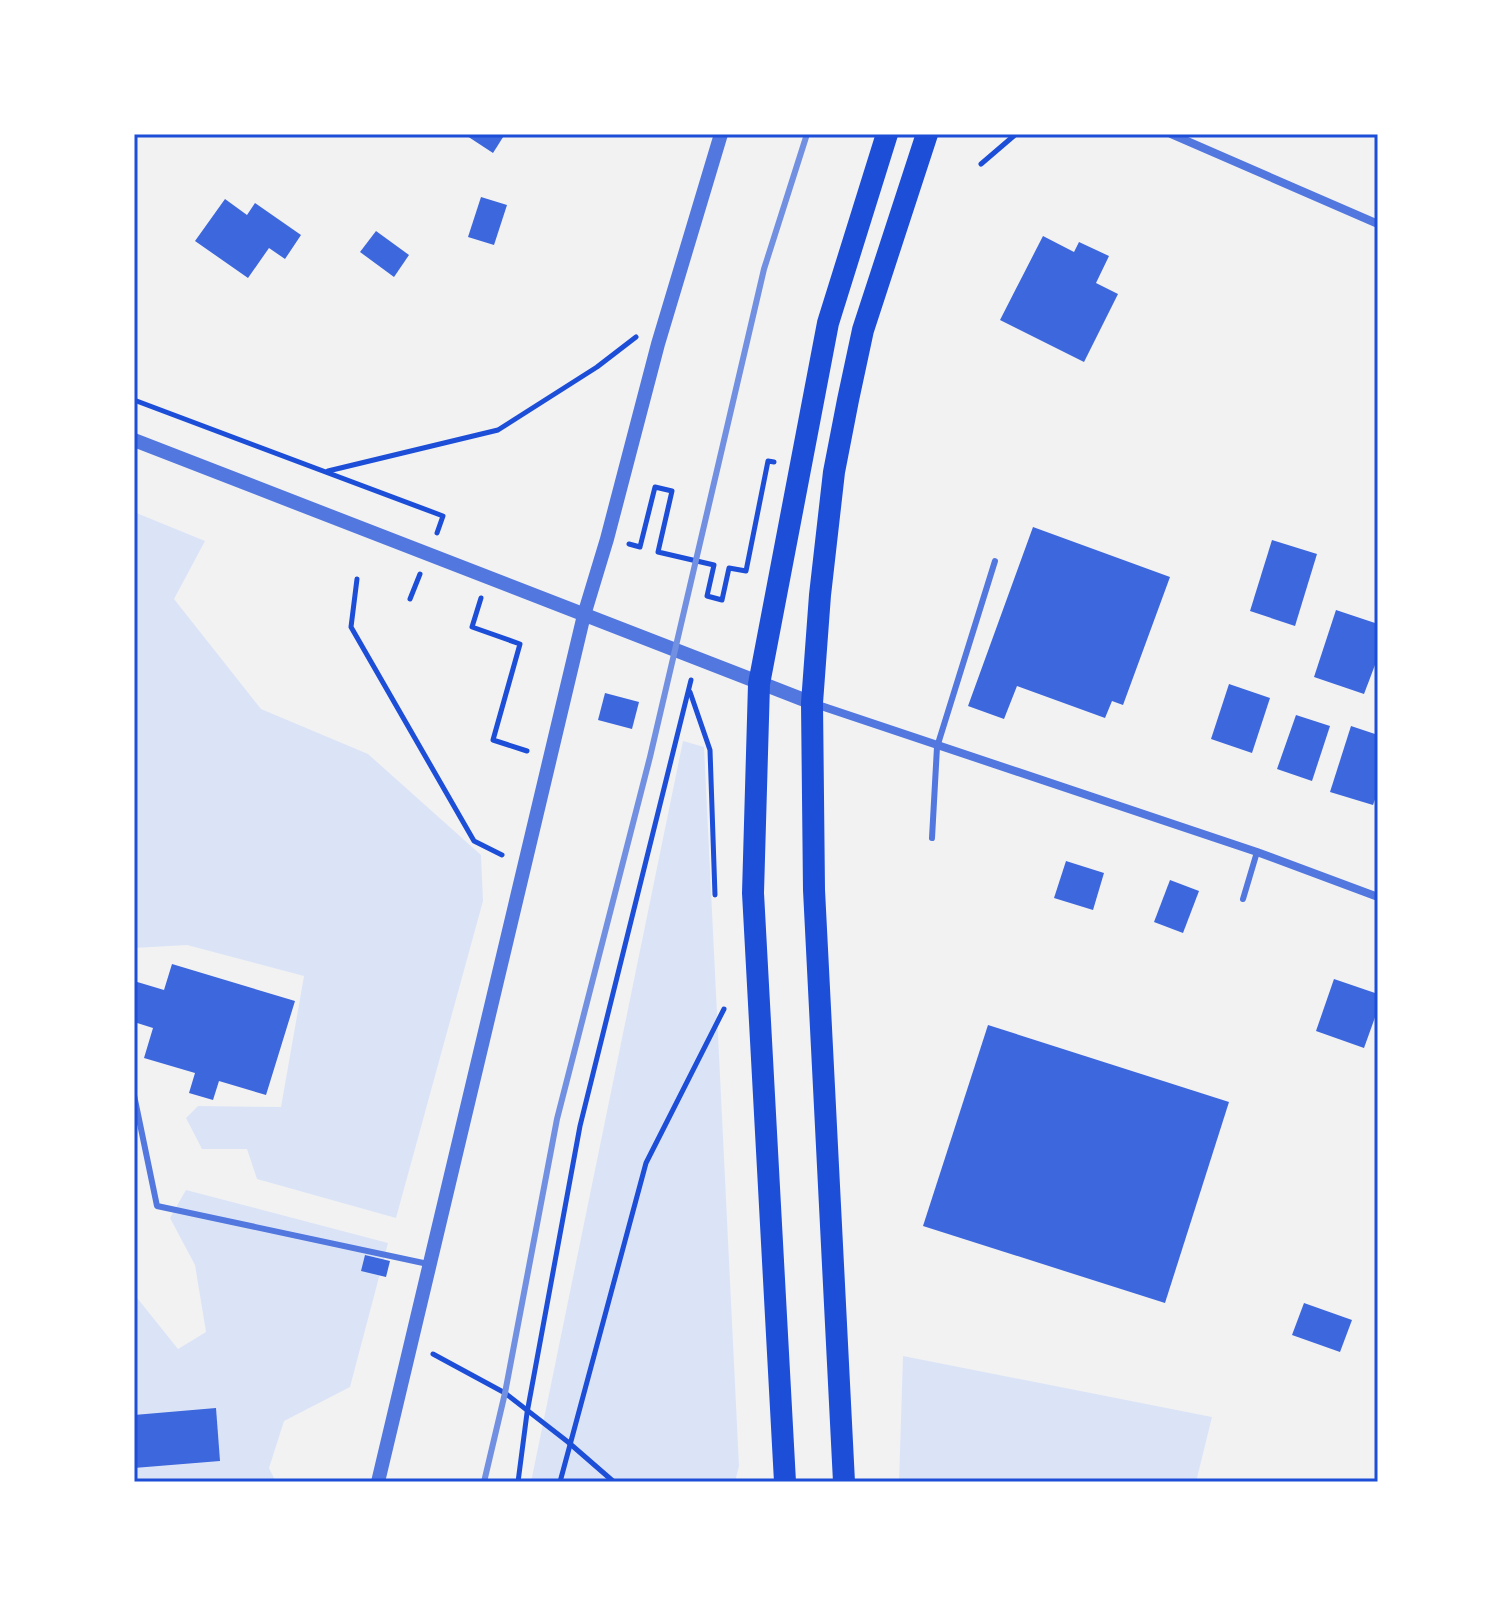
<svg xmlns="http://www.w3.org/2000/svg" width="1512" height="1616" viewBox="0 0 1512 1616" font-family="'Golos Text',sans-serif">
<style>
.green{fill:#dbe4f7}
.building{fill:#3d67dc}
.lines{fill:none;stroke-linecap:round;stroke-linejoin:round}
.path{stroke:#1d4ed8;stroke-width:5}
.service{stroke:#5277de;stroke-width:6}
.minor{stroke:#5277de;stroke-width:8}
.tertiary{stroke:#5277de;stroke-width:14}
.trunk{stroke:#1d4ed8;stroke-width:22}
.rail{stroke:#7290e2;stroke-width:6}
.neatline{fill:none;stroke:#1d4ed8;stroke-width:3}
</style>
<rect width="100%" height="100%" fill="#f2f2f2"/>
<g class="green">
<polygon points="134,512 205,541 174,599 261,709 368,754 481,855 483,901 396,1218 257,1179 247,1149 202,1149 186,1118 198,1106 281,1107 304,976 187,945 134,948"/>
<polygon points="683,741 704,747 739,1466 735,1482 531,1482"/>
<polygon points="186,1190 388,1243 350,1387 284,1421 269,1468 276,1482 134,1482 134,1294 178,1349 206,1332 195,1265 170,1218"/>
<polygon points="903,1356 1212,1417 1196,1482 899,1482"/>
</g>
<g class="building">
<polygon points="464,134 505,134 493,153"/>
<polygon points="481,197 507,205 494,245 468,237"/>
<polygon points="225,199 247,215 255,203 301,235 285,259 269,248 248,278 195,241"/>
<polygon points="376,231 409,255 394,277 360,252"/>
<polygon points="1043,236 1074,252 1079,242 1109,256 1096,283 1118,294 1084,362 1000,320"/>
<polygon points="1033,527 1170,577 1123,705 1112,701 1105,718 1017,686 1004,719 968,706"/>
<polygon points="1272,540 1317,554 1295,626 1250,611"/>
<polygon points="1336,610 1378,624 1378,657 1364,694 1314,677"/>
<polygon points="1229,684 1270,698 1252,753 1211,739"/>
<polygon points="605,693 639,702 632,729 598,720"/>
<polygon points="1296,715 1330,726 1312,781 1277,769"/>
<polygon points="1351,726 1378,735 1378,791 1373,805 1330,792"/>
<polygon points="1066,861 1104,873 1093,910 1054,898"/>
<polygon points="1170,880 1199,891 1183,933 1154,922"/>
<polygon points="172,964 295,1001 266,1095 219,1081 213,1100 189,1093 195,1073 144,1058 153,1028 134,1022 134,981 164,990"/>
<polygon points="1334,979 1378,994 1378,1009 1364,1048 1316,1031"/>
<polygon points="988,1025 1229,1102 1165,1303 923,1226"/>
<polygon points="365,1255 390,1261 386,1277 361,1271"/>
<polygon points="1304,1303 1352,1320 1340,1352 1292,1335"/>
<polygon points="216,1408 220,1461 134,1468 134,1415"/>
</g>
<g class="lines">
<g class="path">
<polyline points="981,164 1016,134"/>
<polyline points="134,400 443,516 437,533"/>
<polyline points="328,471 498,430 597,367 636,337"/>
<polyline points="629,544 640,547 655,487 672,491 658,552 714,565 707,596 722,600 729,568 746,571 768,461 774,462"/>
<polyline points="357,579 351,627 474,841 502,855"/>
<polyline points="481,598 472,627 520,644 493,740 527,751"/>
<polyline points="410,599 420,574"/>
<polyline points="690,692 710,750 715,895"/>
<polyline points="433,1354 505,1393 568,1442 614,1482"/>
<polyline points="518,1482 527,1413 580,1126 691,680"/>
<polyline points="560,1482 646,1163 724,1009"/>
</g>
<g class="service">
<polyline points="932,838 937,747 995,561"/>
<polyline points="1243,899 1257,852"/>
<polyline points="134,1095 157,1206 428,1264"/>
</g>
<g class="minor">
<polyline points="1171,134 1378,224"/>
<polyline points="815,704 1257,852 1378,897"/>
</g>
<g class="tertiary">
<polyline points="134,440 812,703"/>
<polyline points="378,1482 584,615 607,539 658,344 721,134"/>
</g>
<g class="trunk">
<polyline points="785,1482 753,893 759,684 828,323 887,134"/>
<polyline points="844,1482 814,890 812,703 820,595 834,472 848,400 863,330 927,134"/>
</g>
<polyline class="rail" points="484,1482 505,1393 557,1119 650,757 764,269 807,134"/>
</g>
<rect width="1512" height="1616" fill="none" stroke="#ffffff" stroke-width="272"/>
<rect x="136" y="136" width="1240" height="1344" class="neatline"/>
</svg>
